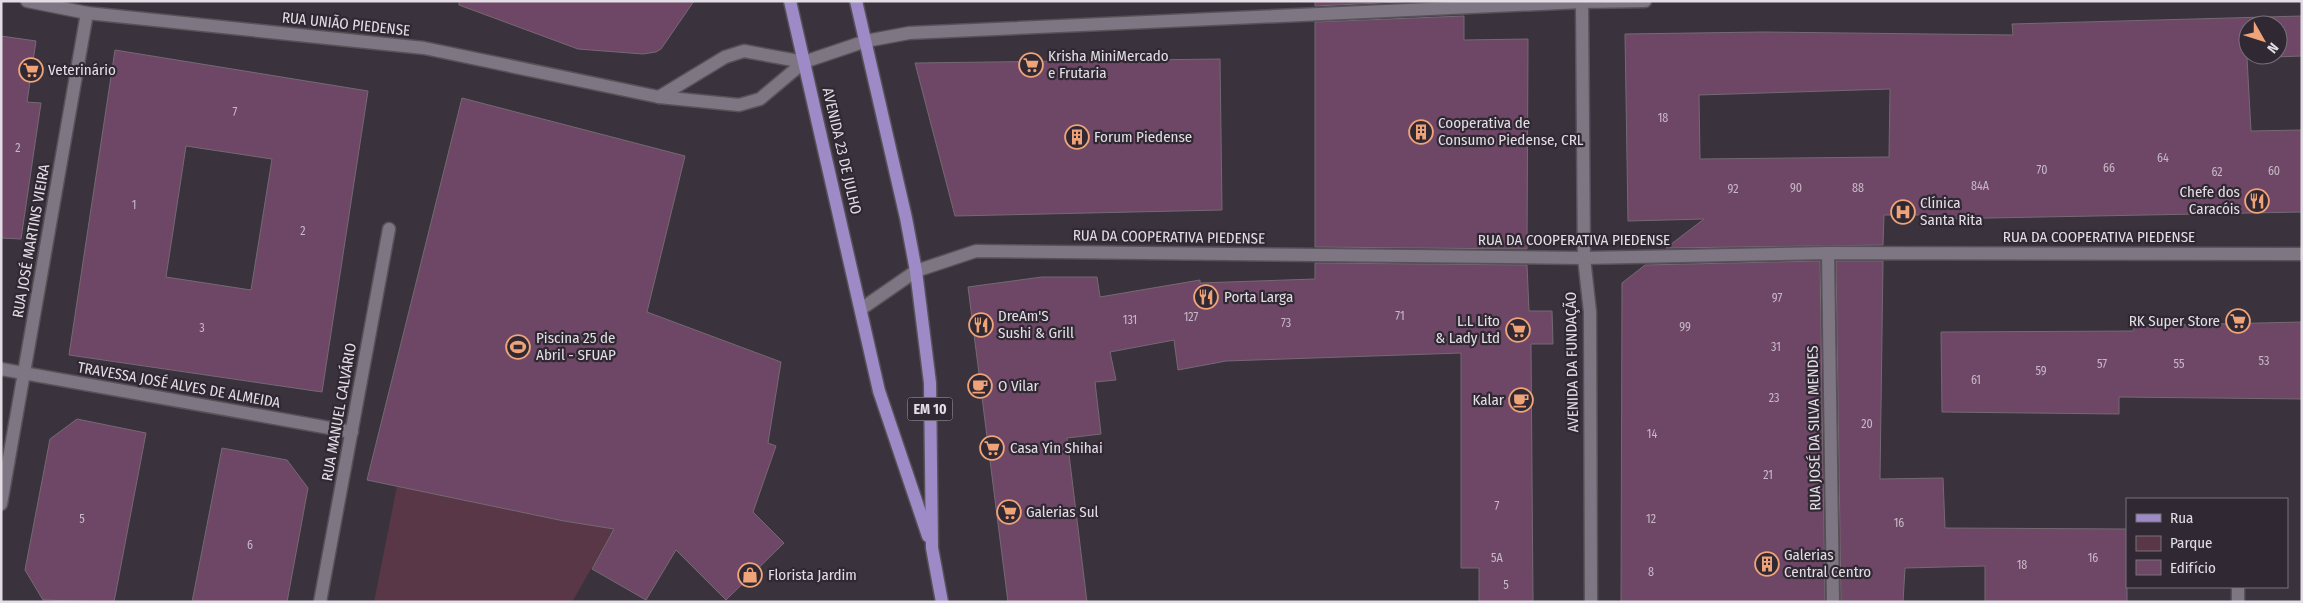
<svg xmlns="http://www.w3.org/2000/svg" width="2303" height="603" viewBox="0 0 2303 603" font-family="'Fira Sans Condensed',sans-serif">
<style>
.green{fill:#593746}
.building{fill:#6e4767;stroke:#756972;fill-rule:evenodd}
.lines{fill:none;stroke-linecap:round;stroke-linejoin:round}
.service-casing{stroke:#57525a;stroke-width:15}
.minor-casing{stroke:#57525a;stroke-width:15}
.tertiary-casing{stroke:#57525a;stroke-width:15}
.primary-casing{stroke:#57525a;stroke-width:15}
.service{stroke:#7e7682;stroke-width:12}
.minor{stroke:#7e7682;stroke-width:12}
.tertiary{stroke:#7e7682;stroke-width:12}
.primary{stroke:#9e8ac7;stroke-width:12}
.labels{text-anchor:middle;dominant-baseline:central;stroke-width:4.5;stroke-linejoin:round;paint-order:stroke}
.number-label{font-size:12px;fill:#c6b8c6}
.shield{fill:#302933;stroke:#ada8b0;stroke-width:1}
.shield-label{font-size:14px;font-weight:bold;fill:#e3dee5}
.street-label{font-size:15px;fill:#e3dee5;stroke:#302933}
.poi-label{font-size:15px;fill:#e3dee5;stroke:#302933;text-anchor:start}
</style>
<rect width="100%" height="100%" fill="#3a333d"/>
<polygon class="green" points="397,486 564,521 614,529 572,602 374,602"/>
<g class="building">
<polygon points="459,1 694,1 661,49 656,52 643,54 578,49 459,5"/>
<polygon points="1315,1 1422,1 1315,6"/>
<polygon points="1464,16 1464,40 1528,39 1527,249 1315,247 1315,22"/>
<path d="M2302,16v40l-55,2 4,73 51,-1v82l-364,7v-4h-54l-1,30 -217,3 38,-29 -76,2 -3,-187 138,-2 250,3 -1,-11zM2248,25h30v30h-30zM1890,89l-1,68 -189,2 -1,-64z"/>
<polygon points="1,36 36,41 27,102 41,103 21,239 1,238"/>
<path d="M115,50l253,41 -46,301 -253,-37zM186,146l86,13 -21,131 -85,-13z"/>
<polygon points="1220,59 1222,210 955,216 915,63"/>
<polygon points="462,98 685,156 647,312 781,362 768,443 776,446 753,512 784,543 726,600 676,550 646,600 592,569 614,529 564,521 367,480"/>
<polygon points="1820,261 1825,602 1621,602 1622,283 1645,265"/>
<polygon points="1836,261 1883,261 1880,479 1943,478 1945,528 2127,529 2127,602 1985,602 1985,566 1905,568 1903,602 1841,602"/>
<polygon points="1315,263 1527,265 1529,311 1552,311 1553,344 1531,344 1533,602 1479,602 1479,568 1461,568 1461,353 1226,361 1178,370 1174,340 1110,352 1116,380 1095,382 1101,434 1067,438 1087,602 1008,602 968,287 1042,277 1097,277 1100,297 1200,280 1200,283 1315,279"/>
<polygon points="2302,322 2302,399 2119,397 2119,414 1942,412 1941,332 2133,331 2135,326"/>
<polygon points="77,419 146,433 114,602 43,600 25,570 50,439"/>
<polygon points="222,448 287,460 308,488 287,602 192,602"/>
</g>
<g class="lines">
<g class="service-casing">
<polyline id="service" points="2238,602 2238,587"/>
</g>
<g class="minor-casing">
<g id="minor">
<polyline points="1582,1 1584,258 1590,312 1591,602"/>
<polyline points="1828,253 1833,602"/>
<polyline points="1,369 352,432"/>
<polyline points="1,504 87,13"/>
<polyline points="320,602 389,229"/>
</g>
</g>
<g class="tertiary-casing">
<g id="tertiary">
<polyline points="27,1 87,13 424,48 659,97 739,105 760,99 804,62 866,41 909,33 1582,2 1645,1"/>
<polyline points="659,97 725,57 744,51 804,62"/>
<polyline points="861,309 916,271 976,251 1584,258 1828,253 2302,254"/>
</g>
</g>
<g class="primary-casing">
<g id="primary">
<polyline points="790,1 879,391 928,536"/>
<polyline points="856,1 906,218 916,271 930,383 932,548 942,602"/>
</g>
</g>
<use href="#service" class="service"/>
<use href="#minor" class="minor"/>
<use href="#tertiary" class="tertiary"/>
<use href="#primary" class="primary"/>
</g>
<defs>
<g id="supermarket-ring" transform="scale(1.25)"><circle r="9.5" fill="#302933" stroke="#efa378" stroke-width="1.5"/><path d="M-6-5.5h2.5l.6 2H6L4.5 2H-2.5L-4.4-4H-6ZM-1.5 3.2a1.3 1.3 0 1 0 .1 0ZM3 3.2a1.3 1.3 0 1 0 .1 0Z" fill="#efa378"/></g>
<g id="building-ring" transform="scale(1.25)"><circle r="9.5" fill="#302933" stroke="#efa378" stroke-width="1.5"/><path d="M-4-6H4V6H1V3H-1V6H-4ZM-2.5-4.3h1.7v1.8h-1.7ZM.8-4.3h1.7v1.8H.8ZM-2.5-1h1.7V.8h-1.7ZM.8-1h1.7V.8H.8Z" fill="#efa378"/></g>
<g id="restaurant-ring" transform="scale(1.25)"><circle r="9.5" fill="#302933" stroke="#efa378" stroke-width="1.5"/><path d="M-5-6h1v4h1v-4h1v4h1v-4h1v5L-1.5 .5V6h-2V.5L-5-1ZM5-6V6H3V1.5H1.5Q1.5-4 5-6Z" fill="#efa378"/></g>
<g id="hospital-ring" transform="scale(1.25)"><circle r="9.5" fill="#302933" stroke="#efa378" stroke-width="1.5"/><path d="M-5-5h3v3.5h4V-5h3V5h-3V1.5h-4V5h-3Z" fill="#efa378"/></g>
<g id="stadium-ring" transform="scale(1.25)"><circle r="9.5" fill="#302933" stroke="#efa378" stroke-width="1.5"/><path d="M0-5a6.5 5 0 1 0 0 10a6.5 5 0 1 0 0-10ZM-3.5-1.8h7v3.6h-7Z" fill="#efa378"/></g>
<g id="cafe-ring" transform="scale(1.25)"><circle r="9.5" fill="#302933" stroke="#efa378" stroke-width="1.5"/><path d="M-5.5-4.5H6V0H3Q3 3.5 0 3.5H-2.5Q-5.5 3.5-5.5 0ZM3-3.2v2h1.7v-2ZM-6 4.5H4V6H-6Z" fill="#efa378"/></g>
<g id="shop-ring" transform="scale(1.25)"><circle r="9.5" fill="#302933" stroke="#efa378" stroke-width="1.5"/><path d="M-5-2.5h2.3a2.7 3.5 0 0 1 5.4 0H5L5.5 6h-11ZM-1.5-2.5h3a1.5 2.3 0 0 0-3 0Z" fill="#efa378"/></g>
</defs>
<g fill-rule="evenodd">
<use href="#supermarket-ring" x="1031" y="65"/>
<use href="#supermarket-ring" x="31" y="70"/>
<use href="#building-ring" x="1421" y="132"/>
<use href="#building-ring" x="1077" y="137"/>
<use href="#restaurant-ring" x="2257" y="201"/>
<use href="#hospital-ring" x="1903" y="212"/>
<use href="#restaurant-ring" x="1206" y="297"/>
<use href="#supermarket-ring" x="2238" y="321"/>
<use href="#restaurant-ring" x="981" y="325"/>
<use href="#supermarket-ring" x="1518" y="330"/>
<use href="#stadium-ring" x="518" y="347"/>
<use href="#cafe-ring" x="980" y="386"/>
<use href="#cafe-ring" x="1521" y="400"/>
<use href="#supermarket-ring" x="992" y="448"/>
<use href="#supermarket-ring" x="1009" y="512"/>
<use href="#building-ring" x="1767" y="564"/>
<use href="#shop-ring" x="750" y="575"/>
</g>
<g class="labels">
<g class="number-label">
<text x="235" y="112">7</text>
<text x="1663" y="118">18</text>
<text x="18" y="148">2</text>
<text x="2163" y="158">64</text>
<text x="2109" y="168">66</text>
<text x="2042" y="170">70</text>
<text x="2274" y="171">60</text>
<text x="2217" y="172">62</text>
<text x="1980" y="186">84A</text>
<text x="1796" y="188">90</text>
<text x="1858" y="188">88</text>
<text x="1733" y="189">92</text>
<text x="134" y="205">1</text>
<text x="303" y="231">2</text>
<text x="1777" y="298">97</text>
<text x="1400" y="316">71</text>
<text x="1191" y="317">127</text>
<text x="1130" y="320">131</text>
<text x="1286" y="323">73</text>
<text x="1685" y="327">99</text>
<text x="202" y="328">3</text>
<text x="1776" y="347">31</text>
<text x="2264" y="361">53</text>
<text x="2102" y="364">57</text>
<text x="2179" y="364">55</text>
<text x="2041" y="371">59</text>
<text x="1976" y="380">61</text>
<text x="1774" y="398">23</text>
<text x="1867" y="424">20</text>
<text x="1652" y="434">14</text>
<text x="1768" y="475">21</text>
<text x="1497" y="506">7</text>
<text x="82" y="519">5</text>
<text x="1651" y="519">12</text>
<text x="1899" y="523">16</text>
<text x="250" y="545">6</text>
<text x="1497" y="558">5A</text>
<text x="2093" y="558">16</text>
<text x="2022" y="565">18</text>
<text x="1651" y="572">8</text>
<text x="1506" y="585">5</text>
</g>
<rect class="shield" x="907.5" y="397.5" width="45" height="23" rx="4"/>
<g class="shield-label">
<text x="930" y="409">EM 10</text>
</g>
<g class="street-label">
<text transform="translate(346 24) rotate(6)">RUA UNIÃO PIEDENSE</text>
<text transform="translate(842 151) rotate(77)">AVENIDA 23 DE JULHO</text>
<text transform="translate(1169 237) rotate(1)">RUA DA COOPERATIVA PIEDENSE</text>
<text x="2099" y="237">RUA DA COOPERATIVA PIEDENSE</text>
<text x="1574" y="240">RUA DA COOPERATIVA PIEDENSE</text>
<text transform="translate(31 241) rotate(-80)">RUA JOSÉ MARTINS VIEIRA</text>
<text transform="translate(1572 362) rotate(-91)">AVENIDA DA FUNDAÇÃO</text>
<text transform="translate(179 385) rotate(10)">TRAVESSA JOSÉ ALVES DE ALMEIDA</text>
<text transform="translate(339 412) rotate(-80)">RUA MANUEL CALVÁRIO</text>
<text transform="translate(1814 428) rotate(-91)">RUA JOSÉ DA SILVA MENDES</text>
</g>
<g class="poi-label">
<text x="1048" y="56">Krisha MiniMercado<tspan x="1048" dy="17">e Frutaria</tspan></text>
<text x="48" y="70">Veterinário</text>
<text x="1438" y="123">Cooperativa de<tspan x="1438" dy="17">Consumo Piedense, CRL</tspan></text>
<text x="1094" y="137">Forum Piedense</text>
<text x="2240" y="192" text-anchor="end">Chefe dos<tspan x="2240" dy="17">Caracóis</tspan></text>
<text x="1920" y="203">Clínica<tspan x="1920" dy="17">Santa Rita</tspan></text>
<text x="1224" y="297">Porta Larga</text>
<text x="998" y="316">DreAm'S<tspan x="998" dy="17">Sushi &amp; Grill</tspan></text>
<text x="1500" y="321" text-anchor="end">L.L Lito<tspan x="1500" dy="17">&amp; Lady Ltd</tspan></text>
<text x="2220" y="321" text-anchor="end">RK Super Store</text>
<text x="536" y="338">Piscina 25 de<tspan x="536" dy="17">Abril - SFUAP</tspan></text>
<text x="998" y="386">O Vilar</text>
<text x="1504" y="400" text-anchor="end">Kalar</text>
<text x="1010" y="448">Casa Yin Shihai</text>
<text x="1026" y="512">Galerias Sul</text>
<text x="1784" y="555">Galerias<tspan x="1784" dy="17">Central Centro</tspan></text>
<text x="768" y="575">Florista Jardim</text>
</g>
</g>
<rect width="2303" height="603" fill="none" stroke="#e3dee5" stroke-width="5"/>
<rect x="2126" y="498" width="162" height="90" fill="#302933" stroke="#78717a"/>
<rect x="2136" y="514" width="25" height="8" fill="#9e8ac7" stroke="#78717a"/>
<text x="2170" y="523" font-size="15" fill="#e3dee5">Rua</text>
<rect x="2136" y="536" width="25" height="15" fill="#593746" stroke="#78717a"/>
<text x="2170" y="548" font-size="15" fill="#e3dee5">Parque</text>
<rect x="2136" y="560" width="25" height="15" fill="#6e4767" stroke="#78717a"/>
<text x="2170" y="573" font-size="15" fill="#e3dee5">Edifício</text>
<g transform="translate(2263 40) rotate(129)"><circle r="24" fill="#302933" stroke="#78717a"/>
<path d="M0-4L9 19L0 12L-9 19Z" fill="#efa378"/>
<text y="-8" font-size="14" font-weight="bold" text-anchor="middle" fill="#e3dee5">N</text>
</g>
</svg>
